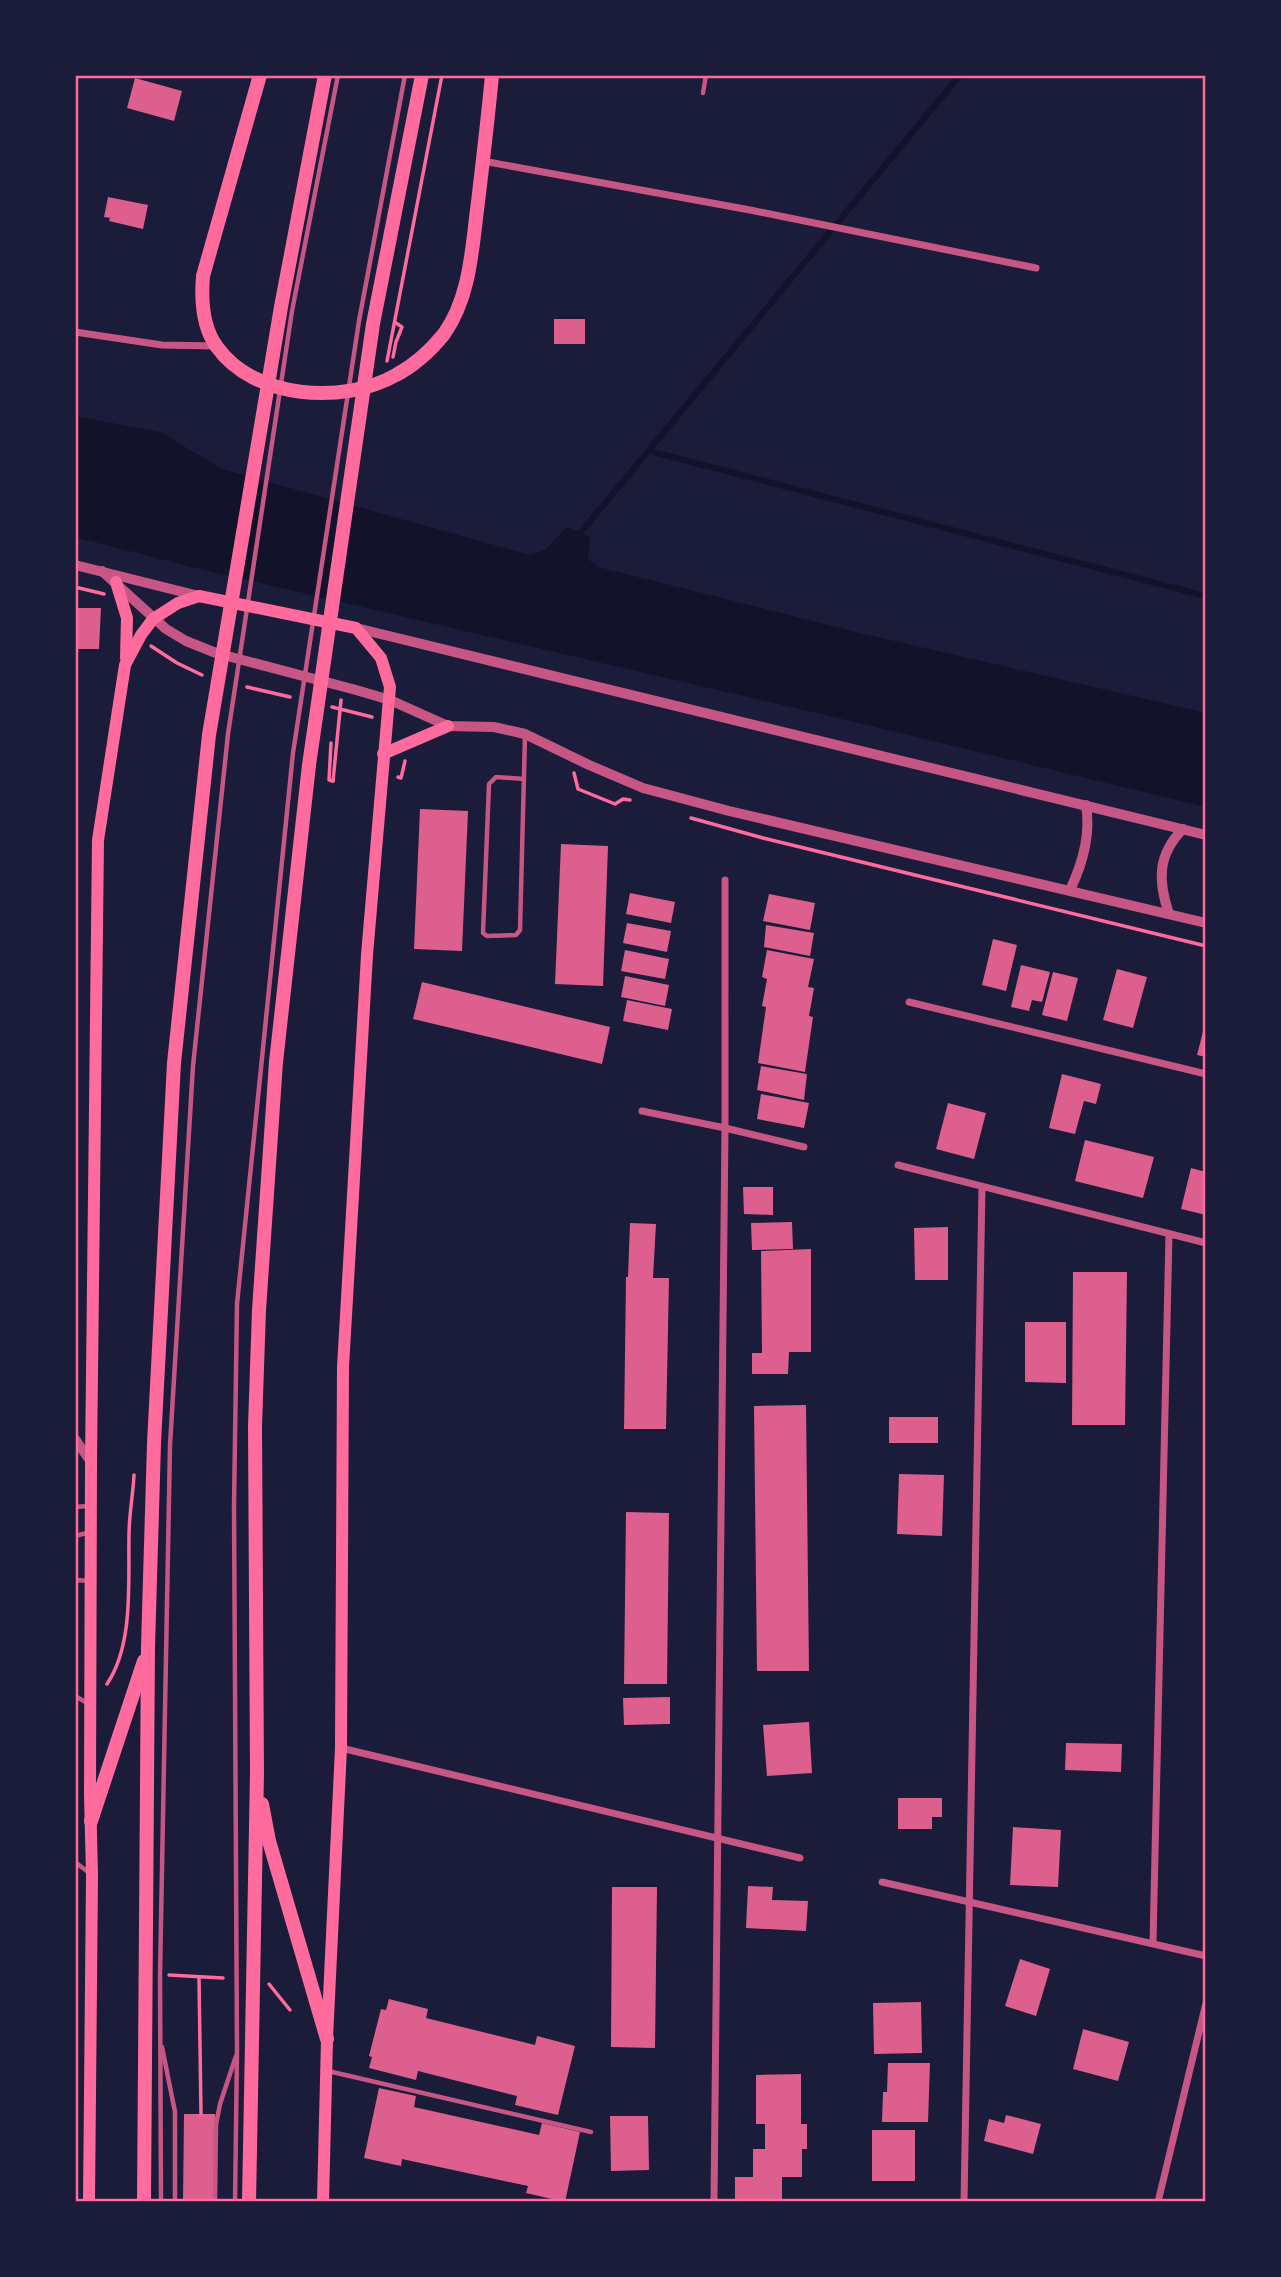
<svg xmlns="http://www.w3.org/2000/svg" width="1281" height="2277" viewBox="0 0 1281 2277" font-family="'DM Sans',sans-serif">
<style>
.water{fill:#12122b}
.lines{fill:none;stroke-linecap:round;stroke-linejoin:round}
.stream{stroke:#12122b;stroke-width:6}
.building{fill:#dd5f8e}
.path{stroke:#ff6b9d;stroke-width:3.5}
.service{stroke:#c65784;stroke-width:4.5}
.minor{stroke:#c65784;stroke-width:7}
.tertiary{stroke:#c65784;stroke-width:10}
.secondary{stroke:#ff6b9d;stroke-width:12}
.trunk{stroke:#ff6b9d;stroke-width:14}
.neatline{fill:none;stroke:#ff6b9d;stroke-width:2.5}
</style>
<rect width="100%" height="100%" fill="#1b1b3a"/>
<polygon class="water" points="75,416 160,432 222,469 530,555 545,550 567,527 590,537 588,559 598,567 864,634 1206,713 1206,807 838,718 200,569 75,537"/>
<g class="lines">
<g class="stream">
<polyline points="649,451 1206,596"/>
<polyline points="577,537 960,75"/>
</g>
</g>
<g class="building">
<polygon points="135,78 182,91 174,121 127,108"/>
<polygon points="108,197 148,205 143,229 109,221 110,218 104,217"/>
<rect x="554" y="319" width="31" height="25"/>
<polygon points="75,608 101,608 99,649 75,649"/>
<polygon points="420,809 468,811 462,951 414,949"/>
<polygon points="561,844 608,846 603,986 555,984"/>
<polygon points="630,893 675,902 671,923 626,914"/>
<polygon points="769,894 815,903 810,930 763,921"/>
<polygon points="627,923 671,931 667,952 623,943"/>
<polygon points="766,925 814,933 810,956 764,947"/>
<polygon points="993,939 1017,945 1006,991 982,985"/>
<polygon points="625,950 669,959 665,979 621,971"/>
<polygon points="767,950 814,959 808,987 814,988 809,1016 813,1017 805,1072 758,1063 766,1007 762,1006 767,979 762,977"/>
<polygon points="1021,965 1050,972 1042,1002 1032,1000 1029,1011 1011,1007"/>
<polygon points="1117,969 1147,977 1133,1028 1103,1020"/>
<polygon points="1053,972 1078,978 1067,1021 1042,1015"/>
<polygon points="625,976 669,985 665,1006 621,997"/>
<polygon points="422,982 610,1027 602,1064 413,1019"/>
<polygon points="627,1000 672,1009 668,1030 623,1021"/>
<polygon points="1205,1024 1206,1024 1206,1057 1197,1055"/>
<polygon points="761,1066 807,1074 804,1100 757,1090"/>
<polygon points="1062,1074 1101,1084 1096,1104 1084,1101 1075,1134 1049,1128"/>
<polygon points="761,1094 809,1103 804,1128 757,1119"/>
<polygon points="948,1103 986,1113 974,1159 936,1149"/>
<polygon points="1085,1140 1154,1157 1143,1198 1075,1181"/>
<polygon points="1191,1168 1206,1172 1206,1215 1181,1209"/>
<polygon points="743,1187 773,1187 773,1215 744,1214"/>
<polygon points="792,1222 793,1249 752,1250 751,1223"/>
<polygon points="630,1223 656,1224 653,1278 669,1278 666,1429 624,1429 626,1277 628,1277"/>
<polygon points="948,1227 948,1280 915,1280 914,1228"/>
<polygon points="811,1249 811,1352 789,1352 788,1374 752,1374 752,1353 762,1353 761,1251"/>
<polygon points="1073,1272 1127,1272 1125,1425 1072,1425"/>
<polygon points="1025,1322 1066,1322 1066,1383 1025,1382"/>
<polygon points="806,1405 809,1671 757,1671 754,1406"/>
<rect x="889" y="1417" width="49" height="26"/>
<polygon points="899,1474 944,1475 942,1536 897,1534"/>
<polygon points="626,1512 669,1513 667,1684 624,1684"/>
<polygon points="670,1697 670,1724 624,1725 623,1698"/>
<polygon points="809,1722 812,1773 767,1776 763,1725"/>
<polygon points="1066,1743 1122,1744 1121,1772 1065,1770"/>
<polygon points="898,1798 942,1798 942,1817 932,1817 932,1829 898,1829"/>
<polygon points="1013,1827 1061,1830 1058,1887 1010,1885"/>
<polygon points="748,1886 773,1887 772,1900 808,1901 806,1931 746,1928"/>
<polygon points="612,1887 657,1887 655,2048 611,2047"/>
<polygon points="1020,1959 1050,1969 1036,2016 1005,2006"/>
<polygon points="389,1999 428,2009 426,2018 535,2045 537,2036 575,2046 558,2115 515,2105 517,2096 418,2071 416,2080 369,2068 372,2057 369,2056 381,2009 386,2010"/>
<polygon points="921,2002 922,2053 874,2054 873,2003"/>
<polygon points="1083,2029 1129,2042 1118,2081 1073,2069"/>
<polygon points="888,2063 930,2063 928,2122 882,2122 883,2092 887,2092"/>
<polygon points="801,2074 801,2124 807,2124 807,2149 802,2149 802,2177 782,2177 782,2202 735,2202 735,2177 753,2177 753,2149 765,2149 765,2124 756,2124 756,2075"/>
<polygon points="379,2088 416,2096 414,2107 539,2135 542,2123 580,2132 565,2202 526,2193 528,2186 402,2159 401,2166 364,2158"/>
<polygon points="184,2114 215,2114 214,2202 183,2202"/>
<polygon points="1006,2115 1041,2124 1033,2154 984,2141 989,2119 1004,2123"/>
<polygon points="610,2116 648,2116 649,2170 611,2171"/>
<rect x="872" y="2130" width="43" height="51"/>
</g>
<g class="lines">
<g class="path">
<polyline points="393,357 396,342 402,327 396,323"/>
<polyline points="387,361 442,75"/>
<polyline points="75,587 104,594"/>
<polyline points="151,646 177,663 202,675"/>
<polyline points="247,687 290,697"/>
<polyline points="332,707 372,717"/>
<polyline points="331,743 329,780 333,781"/>
<polyline points="574,773 578,789 615,804 623,799 630,800"/>
<polyline points="398,777 401,778 405,761"/>
<polyline points="333,781 341,700"/>
<polyline points="691,818 763,838 1206,946"/>
<path d="M107,1684c27,-40 21,-103 22,-149 0,-20 4,-40 5,-60"/>
<polyline points="169,1975 223,1978"/>
<polyline points="199,1977 201,2114"/>
<polyline points="269,1984 290,2010"/>
</g>
<g class="service">
<polyline points="703,93 706,75"/>
<polyline points="524,779 496,777 489,784 483,933 487,936 516,935 520,930 525,736"/>
<polyline points="75,1507 88,1506"/>
<polyline points="75,1536 90,1532"/>
<polyline points="75,1580 90,1581"/>
<polyline points="75,1696 89,1704"/>
<polyline points="75,1862 88,1872"/>
<polyline points="162,2047 175,2112 175,2202"/>
<polyline points="328,2071 591,2132"/>
<polyline points="161,2202 160,1975 170,1445 193,1066 228,734 292,311 338,75"/>
<polyline points="215,2202 216,2125 220,2104 236,2056"/>
<polyline points="235,2202 237,2051 234,1506 237,1304 293,753 359,321 405,75"/>
</g>
<g class="minor">
<polyline points="483,161 750,210 1036,268"/>
<polyline points="75,332 162,345 216,346"/>
<polyline points="909,1002 1206,1074"/>
<polyline points="642,1111 725,1128 804,1147"/>
<polyline points="898,1165 1206,1243"/>
<polyline points="341,1748 800,1858"/>
<polyline points="882,1882 1206,1956"/>
<polyline points="1153,1943 1169,1234"/>
<polyline points="714,2202 725,1128 725,880"/>
<polyline points="964,2202 982,1187"/>
<polyline points="1158,2202 1206,2003"/>
</g>
<g class="tertiary">
<polyline points="75,565 199,596"/>
<polyline points="102,571 166,629 186,641 216,653 356,690 390,700 448,726 494,727 525,734 589,765 643,788 729,811 1206,923"/>
<polyline points="356,628 1206,835"/>
<path d="M1070,890c13,-27 21,-55 16,-85"/>
<path d="M1169,914c-11,-33 -12,-59 14,-85"/>
<polyline points="75,1439 91,1462"/>
</g>
<g class="secondary">
<polyline points="116,582 127,618 126,658"/>
<polyline points="383,754 448,726"/>
<polyline points="89,2202 92,1875 90,1795 91,1462 98,840 125,665 141,635 153,619 178,603 199,596 356,628 381,658 390,687 367,955 343,1367 341,1748 327,2039 323,2202"/>
</g>
<g class="trunk">
<path d="M260,75l-57,201c-2,24 -1,51 14,71 37,52 126,58 179,28 19,-10 35,-25 48,-41 27,-38 28,-88 34,-132 5,-42 10,-84 14,-127"/>
<polyline points="262,1804 269,1841 327,2039"/>
<polyline points="91,1821 144,1661"/>
<polyline points="144,2202 148,1647 154,1443 174,1063 209,735 281,307 325,75"/>
<polyline points="249,2202 257,1773 255,1426 259,1310 276,1062 309,765 373,324 422,75"/>
</g>
</g>
<rect width="1281" height="2277" fill="none" stroke="#1b1b3a" stroke-width="154"/>
<rect x="77" y="77" width="1127" height="2123" class="neatline"/>
</svg>
